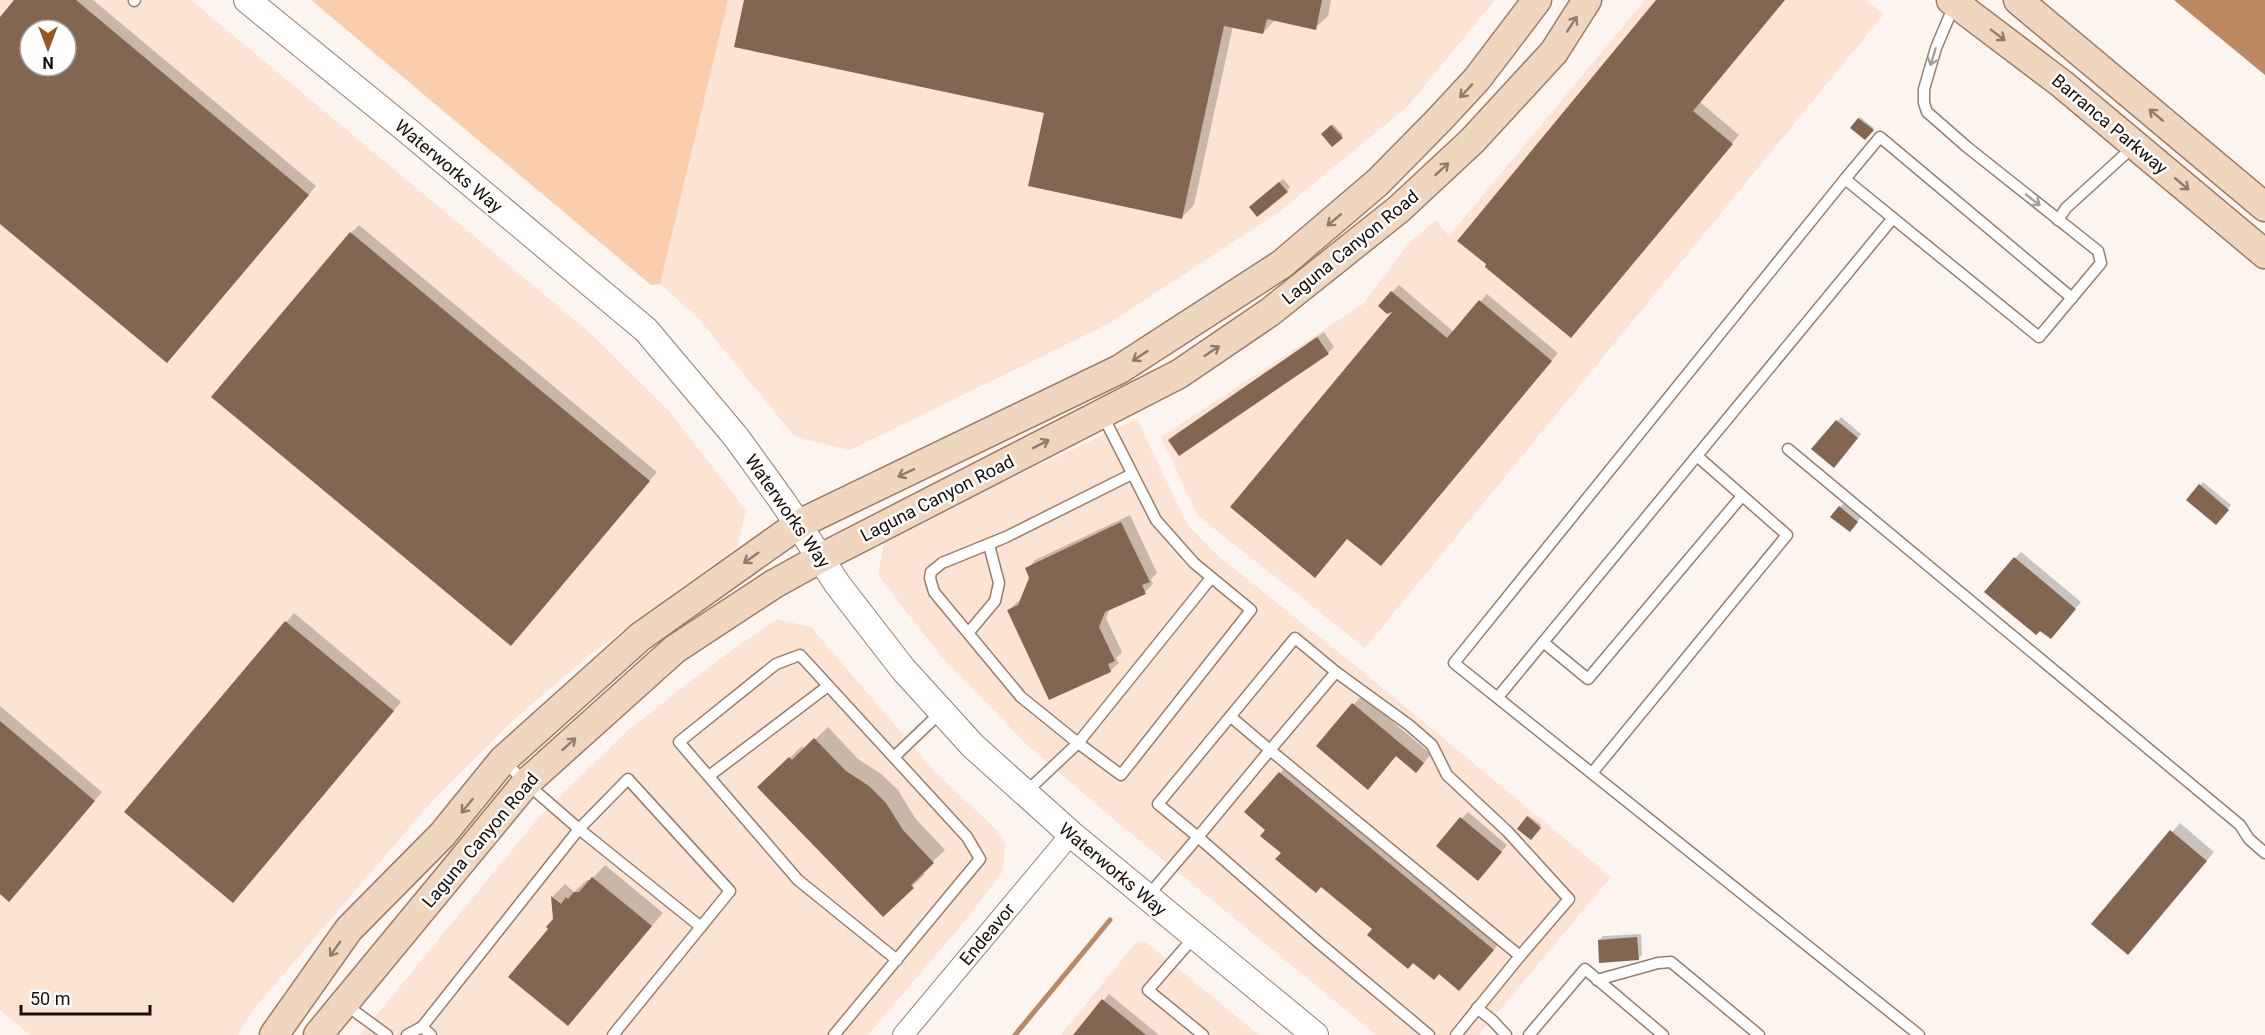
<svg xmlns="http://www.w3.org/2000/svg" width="2265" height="1035" viewBox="0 0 2265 1035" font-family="Roboto,sans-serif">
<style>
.built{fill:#fbe4d3;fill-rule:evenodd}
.green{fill:#faceac}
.water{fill:#bc8962}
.shadow{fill:#0003;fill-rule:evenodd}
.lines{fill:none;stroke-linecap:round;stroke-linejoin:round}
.stream{stroke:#bc8962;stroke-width:5}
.building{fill:#826651;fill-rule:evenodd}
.service-casing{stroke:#9a7d67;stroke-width:13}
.minor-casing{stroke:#9a7d67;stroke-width:22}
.tertiary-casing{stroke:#9a7d67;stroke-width:28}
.secondary-casing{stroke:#9a7d67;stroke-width:31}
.service{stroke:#fff;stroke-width:10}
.minor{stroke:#fff;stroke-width:20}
.tertiary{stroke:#fff;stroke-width:26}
.secondary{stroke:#f0d6bf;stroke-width:28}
.oneway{stroke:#8f7c6c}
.oneway2{stroke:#a39f9b}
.labels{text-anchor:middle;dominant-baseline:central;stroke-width:5;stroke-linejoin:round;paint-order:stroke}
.street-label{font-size:18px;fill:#190e06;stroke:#fff}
</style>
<rect width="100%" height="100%" fill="#fbf4ef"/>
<g class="built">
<path d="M0,0h191l398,332 80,79 77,99 -9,37 -150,110 -75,64 -79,79 -180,210 -15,25h-208l-30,-25zM30,30h36v36h-36z"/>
<polygon points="728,0 1495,0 1407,107 1279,212 1108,324 850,450 795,437 699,319 660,284"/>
<polygon points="1645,0 1866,0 1884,14 1365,648 1197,515 1161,437 1363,304 1409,243 1436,220 1449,236"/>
<polygon points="1137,419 1187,524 1216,554 1373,680 1611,877 1479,1035 1376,1035 1111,817 1027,745 940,655 878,575 885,538"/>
<polygon points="777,619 811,627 935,772 996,829 1005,844 1003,871 969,916 868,1035 360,1035 540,816 626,732 711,665"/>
<polygon points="1137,941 1147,943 1259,1035 1061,1035"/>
</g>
<polygon class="green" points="311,0 728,0 660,284 651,285"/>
<polygon class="water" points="2174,0 2265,0 2265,75"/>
<g class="shadow">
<path d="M16,0h77l223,186 -141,167 -175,-131v-203zM30,30h36v36h-36z"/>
<polygon points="746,0 1331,0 1328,16 1315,28 1275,20 1263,33 1233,26 1194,205 1182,217 1046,112"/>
<polygon points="1659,0 1784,0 1700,102 1739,135 1578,328"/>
<polygon points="1860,117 1874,128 1865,138 1852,128"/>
<polygon points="1333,124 1343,135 1332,145 1323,134"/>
<polygon points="1283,179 1290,187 1287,191 1254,203"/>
<polygon points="359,225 657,472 511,644 351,233"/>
<polygon points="1399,285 1454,332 1487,294 1558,353 1388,557 1397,308 1392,292"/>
<polygon points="1324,332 1334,347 1328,353 1180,454 1170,440 1176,434"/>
<polygon points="1841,417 1861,434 1837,462 1813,449"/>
<polygon points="2203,482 2231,505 2220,519 2200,485"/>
<polygon points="1844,503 1861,517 1853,527 1840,507"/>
<polygon points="1130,515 1157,573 1151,579 1153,584 1145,592 1110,608 1106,618 1122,652 1116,658 1119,663 1110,671 1009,610 1017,602 1022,600 1031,578 1027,569 1035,560"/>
<polygon points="2021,552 2081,602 2056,631 1986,591"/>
<polygon points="294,613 401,702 241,893 126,812"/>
<polygon points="1362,696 1431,754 1424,763 1353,705"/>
<polygon points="0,706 102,792 17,892 0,892"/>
<polygon points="828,727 858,759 881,774 898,790 915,818 945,850 922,872 925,874 883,915 760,787 802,746 805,749"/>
<polygon points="1288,764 1501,941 1467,981 1374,929 1283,853 1267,829 1247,812"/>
<polygon points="1468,812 1507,845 1484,873 1462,818"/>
<polygon points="1529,816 1541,825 1531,838 1519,829"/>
<polygon points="2180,823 2214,852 2136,944 2094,924"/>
<polygon points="605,865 663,913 568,1024 551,929 554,919 553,896 565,884 574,892 587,880 591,880"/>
<polygon points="1641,934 1642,955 1638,959 1599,940 1603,936"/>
<polygon points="1109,994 1159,1035 1075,1035"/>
</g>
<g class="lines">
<polyline class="stream" points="1015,1035 1110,920"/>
</g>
<g class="building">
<path d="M14,0h62l233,195 -142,168 -167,-139v-207zM30,30h36v36h-36z"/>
<polygon points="744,0 1322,0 1316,30 1267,19 1263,34 1224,26 1182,219 1028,186 1044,113 734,47"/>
<polygon points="1656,0 1785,0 1693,111 1733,144 1571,338 1485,267 1486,264 1457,241"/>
<polygon points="1858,118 1874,130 1865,140 1850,128"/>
<polygon points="1331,125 1343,138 1332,147 1321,134"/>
<polygon points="1279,182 1288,192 1257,217 1249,207"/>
<polygon points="350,232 650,481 511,646 211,397"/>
<polygon points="1391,291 1447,338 1479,300 1552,361 1381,566 1347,539 1315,578 1230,507 1392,312 1387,314 1378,306"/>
<polygon points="1317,337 1329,354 1179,456 1168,440"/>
<polygon points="1836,420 1858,438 1834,468 1811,449"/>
<polygon points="2199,484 2229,510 2216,525 2186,500"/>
<polygon points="1839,506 1858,522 1850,532 1830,517"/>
<polygon points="1121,522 1150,582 1142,585 1146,594 1105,612 1099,627 1115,661 1108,664 1111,672 1049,700 1007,610 1018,605 1029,578 1025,568"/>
<polygon points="2014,557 2076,609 2051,639 2040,631 2036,635 1984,592"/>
<polygon points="285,621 394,711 233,903 124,812"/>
<polygon points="1352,703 1424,763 1416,773 1396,756 1368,790 1316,746"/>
<polygon points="0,721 95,801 9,902 0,894"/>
<polygon points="814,738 846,771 869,786 886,803 903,830 934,863 911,885 914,888 883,917 757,787 789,757 792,760"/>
<polygon points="1279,772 1494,950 1459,991 1439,974 1434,980 1413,963 1408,969 1367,935 1372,929 1321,887 1316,893 1275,859 1281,853 1260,836 1265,830 1244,812"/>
<polygon points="1527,816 1541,828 1531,840 1517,829"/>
<polygon points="1460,817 1502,852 1478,881 1436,846"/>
<polygon points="2170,830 2207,861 2128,955 2091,924"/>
<polygon points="592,877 652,926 568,1026 508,977 548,929 546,927 553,919 551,896 561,904 566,897 568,899 574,892 579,892"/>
<polygon points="1637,937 1639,960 1599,963 1598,940"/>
<polygon points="1102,999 1146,1035 1073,1035"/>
</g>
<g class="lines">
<g class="service-casing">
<g id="service">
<polyline points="134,1 135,0"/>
<polyline points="1845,179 1880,137 2072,298"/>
<polyline points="2058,220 2066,208 2133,147"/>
<polyline points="1788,449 2240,825 2249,839 2265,853"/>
<polyline points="1132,474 1006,537 942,563 931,572 930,578 934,592 1021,697 1078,743 1211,578"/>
<polyline points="969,632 995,601 999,583 989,545"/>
<polyline points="1543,642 1588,679 1742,496"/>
<polyline points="1336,672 1409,725 1432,745 1447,775 1508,832 1569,899 1520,956"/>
<polyline points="1498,697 1893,218"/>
<polyline points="1231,717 1270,750 1336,672 1295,638 1158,804 1198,837 1270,750 1520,956 1456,1035"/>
<polyline points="894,757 941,712"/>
<polyline points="503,760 526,783 579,829 628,779 730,891 613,1035"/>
<polyline points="1592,773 1787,535 1697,456"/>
<polyline points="709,776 828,686"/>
<polyline points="1024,794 1078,743 1121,775 1251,610 1194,563 1156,520 1102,414"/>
<polyline points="1147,897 1198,837 1318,942 1429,1035"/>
<polyline points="1195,936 1148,990 1203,1035"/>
<polyline points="1597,980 1658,963 1671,962 1759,1035"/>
<polyline points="346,1005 387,1035"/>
<polyline points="1477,1008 1492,1020 1506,1035"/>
<polyline points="422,1027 579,829 701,927"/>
<polyline points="407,1035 422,1027 431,1035"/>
<polyline points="834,1035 980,859 967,837 800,655 776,664 679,742 798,880 897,960"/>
<polyline points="1529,1035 1585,969 1663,1035"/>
<polyline points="1919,1035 1454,663 1845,179 2039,337 2101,263 2098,251 1967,147 1927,112 1924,103 1924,89 1936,48 1955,3"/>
</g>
</g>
<g class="minor-casing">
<polyline id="minor" points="903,1035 1071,834"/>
</g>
<g class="tertiary-casing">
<polyline id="tertiary" points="247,0 408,131 646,330 736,437 783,502 838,585 903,669 973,746 1071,834 1315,1035"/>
</g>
<g class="secondary-casing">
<g id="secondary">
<polyline points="1951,0 2062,84 2265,254"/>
<polyline points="2018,0 2265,207"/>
<polyline points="274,1035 349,929 442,835 503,760 640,637 799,524 1120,369 1282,264 1378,182 1438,121 1477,79 1537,0"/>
<polyline points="318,1035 526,783 675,649 774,584 821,558 1179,374 1270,312 1399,209 1472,141 1554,52 1587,0"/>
</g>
</g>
<use href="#service" class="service"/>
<use href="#minor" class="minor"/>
<use href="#tertiary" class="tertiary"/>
<use href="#secondary" class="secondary"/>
</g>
<defs><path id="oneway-shaft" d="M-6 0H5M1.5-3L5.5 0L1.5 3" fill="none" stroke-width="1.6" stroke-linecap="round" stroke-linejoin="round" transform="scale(1.5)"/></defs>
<g class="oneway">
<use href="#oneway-shaft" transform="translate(1572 24) rotate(-57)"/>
<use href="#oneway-shaft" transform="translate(1998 35) rotate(37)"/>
<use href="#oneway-shaft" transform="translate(1466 91) rotate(133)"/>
<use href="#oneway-shaft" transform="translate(2156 115) rotate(-140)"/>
<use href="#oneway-shaft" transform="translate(1442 169) rotate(-43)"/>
<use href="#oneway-shaft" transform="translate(2182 184) rotate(40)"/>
<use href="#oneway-shaft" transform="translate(1334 220) rotate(140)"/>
<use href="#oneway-shaft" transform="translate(1212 351) rotate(-34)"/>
<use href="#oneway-shaft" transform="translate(1140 356) rotate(147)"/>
<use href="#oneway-shaft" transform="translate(1041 444) rotate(-27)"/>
<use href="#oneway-shaft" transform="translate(906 473) rotate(155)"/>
<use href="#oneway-shaft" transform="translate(751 558) rotate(145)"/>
<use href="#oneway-shaft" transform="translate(569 744) rotate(-42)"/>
<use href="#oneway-shaft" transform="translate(467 806) rotate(129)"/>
<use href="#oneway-shaft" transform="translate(335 949) rotate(125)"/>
</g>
<g class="oneway2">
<use href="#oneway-shaft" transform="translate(1933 57) rotate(107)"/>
<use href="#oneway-shaft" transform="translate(2033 200) rotate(38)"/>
</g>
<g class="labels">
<g class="street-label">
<text transform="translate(2110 124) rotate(40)">Barranca Parkway</text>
<text transform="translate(449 166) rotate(40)">Waterworks Way</text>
<text transform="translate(1350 247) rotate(-39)">Laguna Canyon Road</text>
<text transform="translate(937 498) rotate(-27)">Laguna Canyon Road</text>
<text transform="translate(788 511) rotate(55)">Waterworks Way</text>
<text transform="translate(480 840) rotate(-50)">Laguna Canyon Road</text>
<text transform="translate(1113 869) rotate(40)">Waterworks Way</text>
<text transform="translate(987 934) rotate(-50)">Endeavor</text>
</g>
</g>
<g transform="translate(48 48) rotate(180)"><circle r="28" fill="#ffffff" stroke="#a39f9b" stroke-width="1.5"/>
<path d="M0-4.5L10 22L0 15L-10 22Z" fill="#95561d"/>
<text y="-9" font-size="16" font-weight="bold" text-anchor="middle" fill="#190e06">N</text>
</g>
<path d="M21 1005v9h129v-9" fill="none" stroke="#190e06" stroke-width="3"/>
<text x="30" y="1005" font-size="18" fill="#190e06" stroke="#ffffff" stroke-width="4.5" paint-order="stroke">50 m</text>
</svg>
